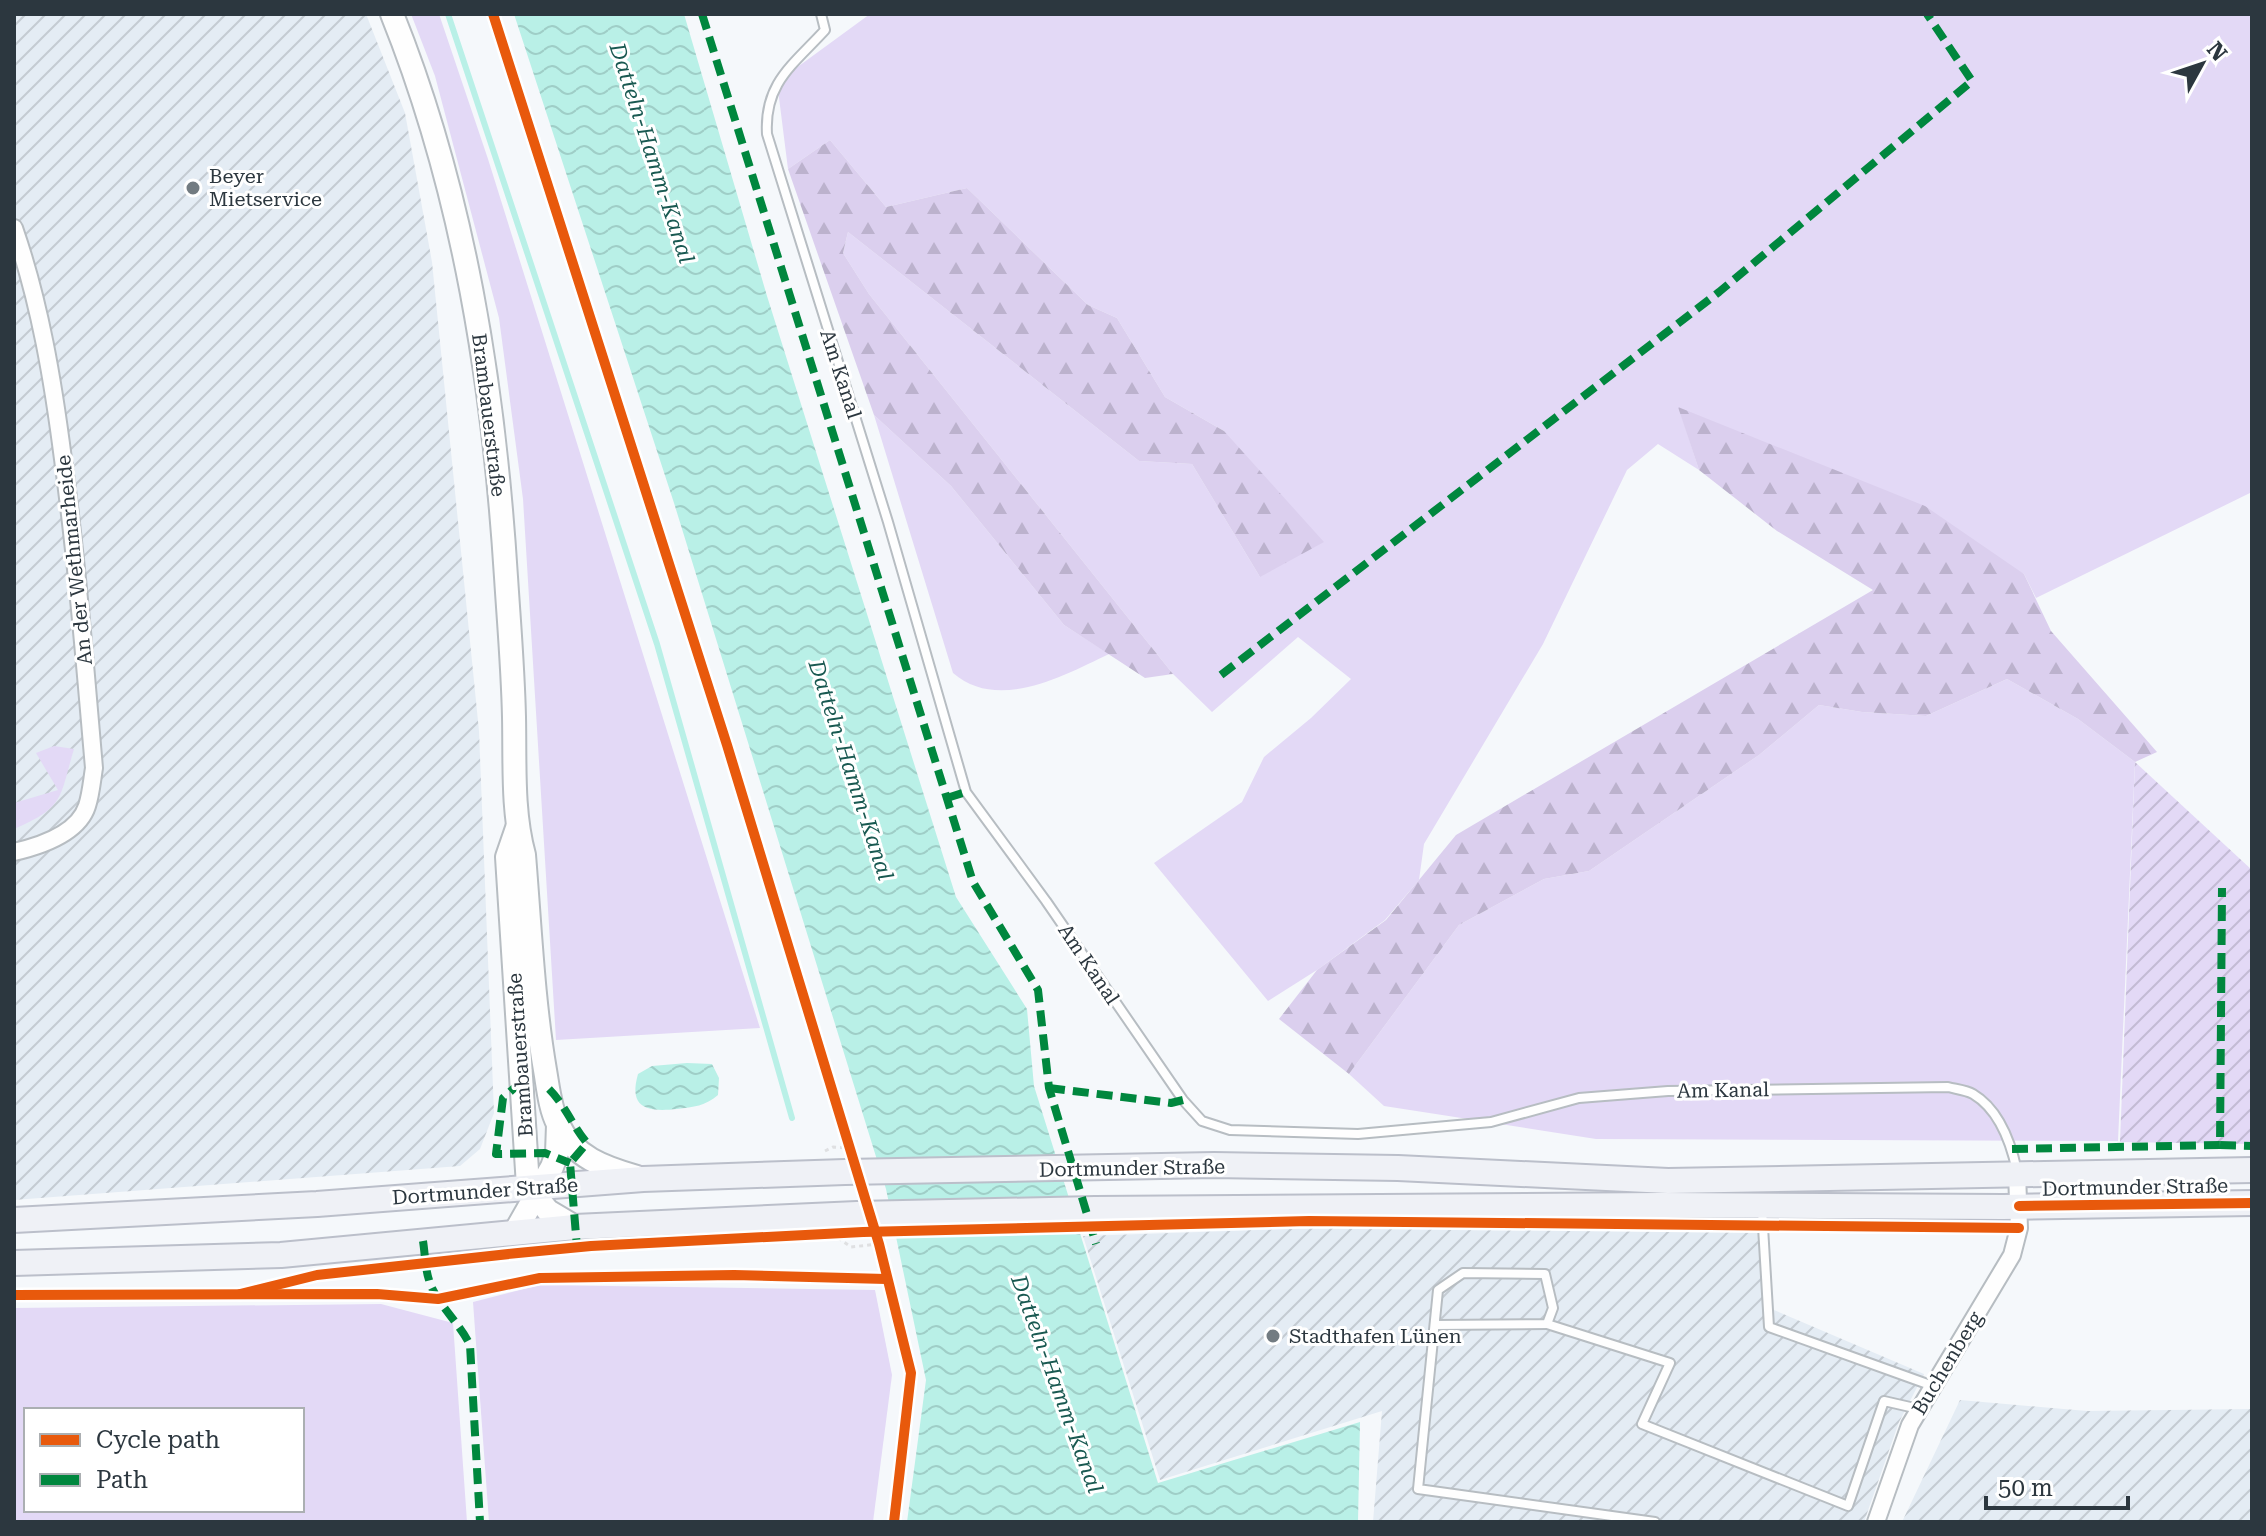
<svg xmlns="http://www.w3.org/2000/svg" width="2266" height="1536" viewBox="0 0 2266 1536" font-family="'Roboto Serif',serif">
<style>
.industrial{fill:url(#industrial-furrows)}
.grass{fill:#e3d9f6;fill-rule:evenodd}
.forest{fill:url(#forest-firs)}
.garden{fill:url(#garden-furrows)}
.water{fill:url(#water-waves)}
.pier{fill:#f5f8fb}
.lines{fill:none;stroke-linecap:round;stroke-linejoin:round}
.stream{stroke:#b9f0e7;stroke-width:6}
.lane-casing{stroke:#b7bdc2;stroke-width:12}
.street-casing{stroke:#b7bdc2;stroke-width:20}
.secondary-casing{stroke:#b7bdc2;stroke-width:26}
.primary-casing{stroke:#bbbfca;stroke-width:28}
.path{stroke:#dfe0e2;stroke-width:3;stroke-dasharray:4 4;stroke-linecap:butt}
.lane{stroke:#fefefe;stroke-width:8}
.street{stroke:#fefefe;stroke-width:16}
.secondary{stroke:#fefefe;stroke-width:22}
.primary{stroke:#eff1f6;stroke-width:24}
.quiet{stroke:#00873e;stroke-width:8;stroke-dasharray:16 8;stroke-linecap:butt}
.cycleway-casing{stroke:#fff;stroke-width:15}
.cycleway{stroke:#e8590c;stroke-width:10}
.poi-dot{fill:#727b81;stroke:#fff;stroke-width:3}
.labels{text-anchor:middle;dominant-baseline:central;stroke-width:6;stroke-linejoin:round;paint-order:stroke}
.poi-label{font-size:20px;fill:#2c373f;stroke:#fff;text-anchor:start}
.street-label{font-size:20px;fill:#2c373f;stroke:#fff}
.water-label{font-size:22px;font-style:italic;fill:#195951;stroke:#fff}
</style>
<defs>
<pattern id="industrial-furrows" width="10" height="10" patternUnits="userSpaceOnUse" patternTransform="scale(2)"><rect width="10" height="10" fill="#e4ecf4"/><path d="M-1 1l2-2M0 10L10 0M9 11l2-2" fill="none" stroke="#c4cbd2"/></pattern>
<pattern id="forest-firs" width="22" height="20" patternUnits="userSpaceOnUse" patternTransform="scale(2)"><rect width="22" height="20" fill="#dbcfee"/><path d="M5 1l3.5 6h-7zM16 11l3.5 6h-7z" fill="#bcb2cd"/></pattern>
<pattern id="garden-furrows" width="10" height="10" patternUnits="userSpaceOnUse" patternTransform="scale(2)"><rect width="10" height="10" fill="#e3d9f6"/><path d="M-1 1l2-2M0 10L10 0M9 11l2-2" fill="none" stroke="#c3bbd4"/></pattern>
<pattern id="water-waves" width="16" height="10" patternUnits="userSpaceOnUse" patternTransform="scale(2)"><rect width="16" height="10" fill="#b9f0e7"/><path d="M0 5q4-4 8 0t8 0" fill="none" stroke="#9fcec7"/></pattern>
</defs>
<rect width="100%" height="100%" fill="#f5f8fb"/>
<g class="industrial">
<polygon points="14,14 366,14 405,113 432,262 479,731 494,1113 480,1149 460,1166 14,1200"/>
<polygon points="1429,1224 1768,1227 1767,1307 1924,1374 1899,1422 1864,1522 1373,1522 1382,1411 1160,1480 1083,1236"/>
<polygon points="1960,1400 2087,1411 2252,1409 2252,1522 1902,1522"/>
</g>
<g class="grass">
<polygon points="411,14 439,14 488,159 760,1028 556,1040 523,499 499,318 435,76"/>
<polygon points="870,14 2252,14 2252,492 2036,598 2024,574 1679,408 1699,470 1658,444 1627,470 1543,644 1424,844 1419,880 1385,920 1317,970 1268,1001 1154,863 1242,802 1264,757 1311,718 1351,679 1298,637 1212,712 1173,674 869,294 843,253 848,232 1139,461 1192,464 1260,577 1224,431 1165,397 1117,318 1088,305 967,188 886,207 830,140 788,169 777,82"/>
<path d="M874,415l77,71 113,139 45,29c-46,22 -111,58 -156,19z"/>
<polygon points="2007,679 2078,719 2135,762 2118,1141 1596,1139 1384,1106 1349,1074 1459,925 1544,879 1589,871 1759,755 1819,705 1862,712 1926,716"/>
<path d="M54,746l20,3c-15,50 -9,58 -60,80v-26l44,-13 -22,-37z"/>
<polygon points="540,1285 875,1290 892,1375 873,1522 489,1522 473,1302"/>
<path d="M381,1304l72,19 14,199h-453v-214zM26,1410h276v100h-276z"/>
</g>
<g class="forest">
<polygon points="830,140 886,207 967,188 1088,305 1117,318 1165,397 1224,431 1324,542 1260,577 1192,464 1139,461 848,232 843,253 869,294 1173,674 1145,678 1064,625 951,486 874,415 788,169"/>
<polygon points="1678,407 1925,506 2024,574 2051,631 2157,752 2135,762 2078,719 2007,679 1926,716 1862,712 1819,705 1759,755 1589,871 1544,879 1459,925 1349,1074 1279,1019 1317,970 1386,920 1456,835 1873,590 1777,531 1699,470"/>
</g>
<polygon class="garden" points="2135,762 2252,870 2252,1144 2120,1142"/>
<g class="water">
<polygon points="514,14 684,14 767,296 956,897 1027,1009 1034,1086 1158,1483 1360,1422 1358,1522 907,1522 926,1380 886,1189 674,503"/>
<path d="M687,1063l25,1 7,14 -1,17c-13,11 -24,12 -41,14 -29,3 -49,0 -39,-35l14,-8z"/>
</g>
<polygon class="pier" points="1072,1196 1082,1230 892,1236 885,1202"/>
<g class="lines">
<polyline class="stream" points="448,14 657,644 792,1118"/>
<g class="lane-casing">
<g id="lane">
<path d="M821,14l4,16c-32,35 -61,53 -58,104l121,388 78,270 80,109 137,199 19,21 28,9 128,4 133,-12 88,-24 89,-7 280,-4c7,2 18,3 25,7 27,16 38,49 44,77"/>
<polyline points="1762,1210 1769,1327 1933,1386"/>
<polyline points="1547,1324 1670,1363 1642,1424 1848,1506 1884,1401 1919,1409"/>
<polyline points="1435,1325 1547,1324 1553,1308 1545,1274 1463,1273 1438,1290 1418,1489 1655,1522"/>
</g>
</g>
<g class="street-casing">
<g id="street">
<path d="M14,228c26,75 39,153 49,231 14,103 22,206 31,309 -2,12 -3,26 -7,38 -9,28 -47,40 -73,46"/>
<polyline points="1876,1522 1910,1425 2012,1255 2019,1228 2017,1173"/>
</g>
</g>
<g class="secondary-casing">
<g id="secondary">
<path d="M392,14c72,179 102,372 114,563 3,47 7,93 8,140 1,46 -2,94 10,138 6,72 9,145 21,215 3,17 5,39 13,54 15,33 47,44 79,53"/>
<polyline points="517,828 507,857 528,1186 548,1211 575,1227"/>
<polyline points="515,1232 552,1167 557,1153 558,1125"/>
</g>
</g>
<g class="primary-casing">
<g id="primary">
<polyline points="14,1220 317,1204 643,1179 845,1172 1214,1165 1398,1168 1668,1181 2252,1170"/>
<polyline points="14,1263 281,1255 575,1227 857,1214 1095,1209 1661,1205 2003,1207 2252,1203"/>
</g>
</g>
<g class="path">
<polyline points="825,1151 833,1147 849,1148"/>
<polyline points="838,1238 851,1247 879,1244"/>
</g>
<use href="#lane" class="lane"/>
<use href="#street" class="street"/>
<use href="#secondary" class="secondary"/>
<use href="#primary" class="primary"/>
<g class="quiet">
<polyline points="702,14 973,882 1038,990 1049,1088 1096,1244"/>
<polyline points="1221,675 1719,292 1972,81 1927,14"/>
<polyline points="947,798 966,792"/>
<polyline points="522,1081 503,1098 496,1154 545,1153 570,1163"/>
<polyline points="1049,1088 1171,1103 1183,1100"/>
<path d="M549,1089c16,16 23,36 38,54l-17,20 7,84"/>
<polyline points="2220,1145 2252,1146"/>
<polyline points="2012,1149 2220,1145 2222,888"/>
<path d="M423,1241c2,12 2,27 6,39 6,22 30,42 41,65l10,177"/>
</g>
<g class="cycleway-casing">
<g id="cycleway">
<polyline points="493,14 727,745 879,1244 911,1373 894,1522"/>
<polyline points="2019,1206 2252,1203"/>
<polyline points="240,1294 317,1275 518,1253 591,1246 863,1232 1309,1221 2019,1228"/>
<polyline points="14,1295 377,1294 438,1299 540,1278 734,1275 886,1279"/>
</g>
</g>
<use href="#cycleway" class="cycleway"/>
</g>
<g class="poi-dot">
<circle cx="193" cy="188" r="8"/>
<circle cx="1273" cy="1336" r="8"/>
</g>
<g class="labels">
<g class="poi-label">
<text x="209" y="176">Beyer<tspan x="209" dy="23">Mietservice</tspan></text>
<text x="1289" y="1336">Stadthafen Lünen</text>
</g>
<g class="street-label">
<text transform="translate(841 374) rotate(72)">Am Kanal</text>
<text transform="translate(489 415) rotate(83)">Brambauerstraße</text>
<text transform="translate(74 560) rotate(-96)">An der Wethmarheide</text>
<text transform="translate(1089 964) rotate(56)">Am Kanal</text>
<text transform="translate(520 1055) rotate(-94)">Brambauerstraße</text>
<text transform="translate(1723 1090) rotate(-1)">Am Kanal</text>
<text transform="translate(1132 1168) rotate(-1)">Dortmunder Straße</text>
<text transform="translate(2135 1187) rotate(-1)">Dortmunder Straße</text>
<text transform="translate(485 1191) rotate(-4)">Dortmunder Straße</text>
<text transform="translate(1947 1363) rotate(-59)">Buchenberg</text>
</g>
<g class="water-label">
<text transform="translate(652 153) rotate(72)">Datteln-Hamm-Kanal</text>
<text transform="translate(851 770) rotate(72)">Datteln-Hamm-Kanal</text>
<text transform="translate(1057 1384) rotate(70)">Datteln-Hamm-Kanal</text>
</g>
</g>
<rect width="2266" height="1536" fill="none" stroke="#2c373f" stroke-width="32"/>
<rect x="24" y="1408" width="280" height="104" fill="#ffffff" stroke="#abafb2" stroke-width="2"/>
<rect x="40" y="1434" width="40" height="12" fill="#e8590c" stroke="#abafb2" stroke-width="2"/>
<text x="96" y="1448" font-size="24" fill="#2c373f">Cycle path</text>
<rect x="40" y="1474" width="40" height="12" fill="#00873e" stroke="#abafb2" stroke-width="2"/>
<text x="96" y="1488" font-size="24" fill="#2c373f">Path</text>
<g transform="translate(2202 64) rotate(50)" stroke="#ffffff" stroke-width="6" paint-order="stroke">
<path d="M0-6L14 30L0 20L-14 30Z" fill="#2c373f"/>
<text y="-12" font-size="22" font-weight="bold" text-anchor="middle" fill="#2c373f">N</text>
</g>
<path d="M1986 1496v12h142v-12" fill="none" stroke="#2c373f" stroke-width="4"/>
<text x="1998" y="1496" font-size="24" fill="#2c373f" stroke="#ffffff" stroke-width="6" paint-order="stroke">50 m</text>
</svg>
